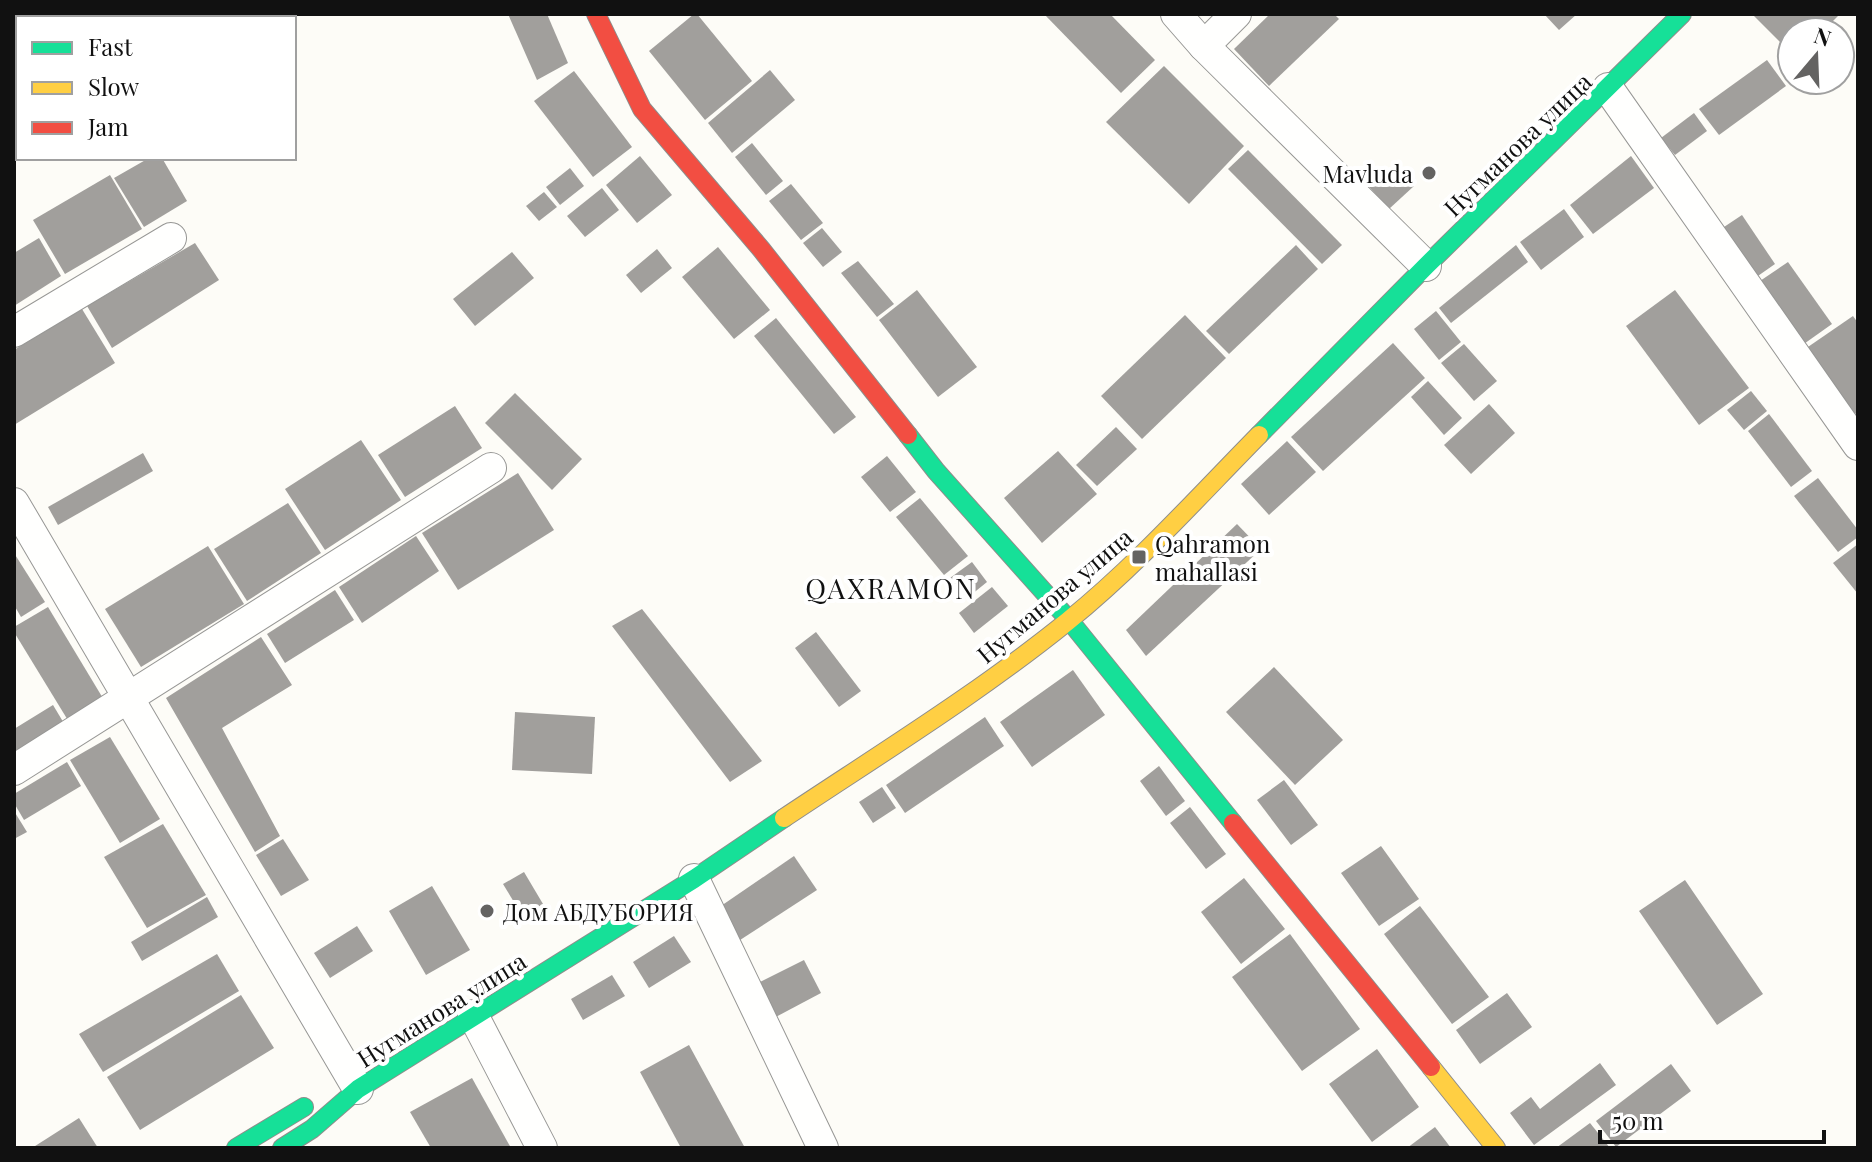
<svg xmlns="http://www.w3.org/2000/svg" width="1872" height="1162" viewBox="0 0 1872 1162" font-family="'Playfair Display',serif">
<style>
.building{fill:#a19f9c}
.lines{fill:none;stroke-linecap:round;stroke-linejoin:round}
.street-casing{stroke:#979795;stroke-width:32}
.fast-casing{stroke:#8e8d8b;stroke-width:20}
.slow-casing{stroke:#8e8d8b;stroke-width:20}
.jam-casing{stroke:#8e8d8b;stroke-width:20}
.street{stroke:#fffffe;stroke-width:30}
.fast{stroke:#16e098;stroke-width:18}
.slow{stroke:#ffcf43;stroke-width:18}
.jam{stroke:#f24e42;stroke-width:18}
.poi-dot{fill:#646362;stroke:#fff;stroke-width:3}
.labels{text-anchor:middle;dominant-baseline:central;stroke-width:8;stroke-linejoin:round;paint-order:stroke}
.street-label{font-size:24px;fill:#111;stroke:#fff}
.poi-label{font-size:24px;fill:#111;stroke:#fff;text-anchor:start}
.quarter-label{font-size:28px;letter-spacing:2px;fill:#111;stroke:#fff}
</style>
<rect width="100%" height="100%" fill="#fdfcf7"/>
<g class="building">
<polygon points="508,14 547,14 568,63 537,80"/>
<polygon points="694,14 697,14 752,81 705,120 649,51"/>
<polygon points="1044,14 1110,14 1155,60 1121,93"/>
<polygon points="1270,14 1334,14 1339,19 1269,86 1234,49"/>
<polygon points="1544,14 1577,14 1559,30"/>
<polygon points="1752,14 1840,14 1822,32 1792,32 1792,54"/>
<polygon points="1767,60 1786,86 1719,135 1699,109"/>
<polygon points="1164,66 1244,146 1189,204 1106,122"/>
<polygon points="770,70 795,100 732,153 708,123"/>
<polygon points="574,71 632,147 593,177 534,101"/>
<polygon points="1694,113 1707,131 1675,155 1661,138"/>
<polygon points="752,143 783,181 766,195 735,157"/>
<polygon points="1248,150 1342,245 1322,264 1228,169"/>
<polygon points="640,156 672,195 637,223 606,185"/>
<polygon points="1631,156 1654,188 1593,234 1570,205"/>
<polygon points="149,158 162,158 187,201 144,227 114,178"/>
<polygon points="1394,164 1414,186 1389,209 1369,187"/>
<polygon points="570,168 584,186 560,205 546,187"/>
<polygon points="110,175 142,229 65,274 33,220"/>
<polygon points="791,184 823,223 801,240 769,201"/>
<polygon points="602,188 619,210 585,237 567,216"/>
<polygon points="544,192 557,207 539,221 526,206"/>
<polygon points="1564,209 1584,237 1541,270 1520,242"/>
<polygon points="1742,215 1775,264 1755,278 1721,229"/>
<polygon points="822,228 842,252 823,267 803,243"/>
<polygon points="39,238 61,276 14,306 14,253"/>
<polygon points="195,243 219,280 112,348 87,306"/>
<polygon points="1296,245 1318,269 1229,354 1206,331"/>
<polygon points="1516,245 1528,262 1451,323 1439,308"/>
<polygon points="718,247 770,310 734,339 682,277"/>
<polygon points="657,249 672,268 641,293 626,275"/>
<polygon points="512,252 534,278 475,326 453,299"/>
<polygon points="858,261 894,304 877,317 841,273"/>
<polygon points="1788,262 1832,324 1801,346 1757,283"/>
<polygon points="917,290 977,367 938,397 879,320"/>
<polygon points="1675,290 1749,388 1699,425 1626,326"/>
<polygon points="82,309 115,363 14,425 14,350"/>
<polygon points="1436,311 1461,342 1439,360 1414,329"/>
<polygon points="1185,315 1226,358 1142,439 1101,396"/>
<polygon points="1853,316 1858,323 1858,412 1850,417 1805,349"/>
<polygon points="776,318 856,417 834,434 754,336"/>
<polygon points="1393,343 1425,378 1323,471 1291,437"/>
<polygon points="1464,344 1497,381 1474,401 1441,363"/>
<polygon points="1428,381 1462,418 1444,435 1411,397"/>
<polygon points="1751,391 1767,411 1744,430 1727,410"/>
<polygon points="515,393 582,459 552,490 485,423"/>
<polygon points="1489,404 1515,433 1471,474 1444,445"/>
<polygon points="455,406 482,448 405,497 378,455"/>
<polygon points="1769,414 1812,471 1791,487 1748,431"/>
<polygon points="1116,427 1137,449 1097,486 1076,465"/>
<polygon points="361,440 401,500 325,550 285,489"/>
<polygon points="1287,441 1316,472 1269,515 1241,484"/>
<polygon points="1058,451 1097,494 1042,543 1004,498"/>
<polygon points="143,453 153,471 58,525 48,507"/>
<polygon points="887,456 916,492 890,512 861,477"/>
<polygon points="518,473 554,530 458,590 422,533"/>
<polygon points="1818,478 1858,530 1858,537 1838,552 1794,496"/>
<polygon points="920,498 968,556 944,575 896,517"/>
<polygon points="288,503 321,553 247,601 214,549"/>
<polygon points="1237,524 1261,549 1146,656 1126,630"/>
<polygon points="416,536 439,571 362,623 339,587"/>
<polygon points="1858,544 1858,594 1833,563"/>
<polygon points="208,546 244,604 141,667 105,609"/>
<polygon points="14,553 45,602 21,617 14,605"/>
<polygon points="972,562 987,582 966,599 950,578"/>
<polygon points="992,587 1008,606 974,633 959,613"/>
<polygon points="335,590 354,620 285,663 267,634"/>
<polygon points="48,607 104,700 69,722 14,632 14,627"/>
<polygon points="642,609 762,761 730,782 612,626"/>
<polygon points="816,632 861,691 839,707 795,648"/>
<polygon points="261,637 292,685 222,728 280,836 255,852 166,698"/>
<polygon points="1274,667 1343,740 1295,785 1226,712"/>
<polygon points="1073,670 1105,715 1032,767 1000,722"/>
<polygon points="53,705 65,725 14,756 14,729"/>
<polygon points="515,712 595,717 592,774 512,770"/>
<polygon points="985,717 1004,746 905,813 886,785"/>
<polygon points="110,737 160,819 120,843 70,760"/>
<polygon points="67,762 81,786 24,820 14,803 14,794"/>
<polygon points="1159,766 1185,801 1166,816 1140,781"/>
<polygon points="1284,780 1318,825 1291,845 1257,800"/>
<polygon points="882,787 896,808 873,823 859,802"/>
<polygon points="1190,807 1226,854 1206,869 1170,823"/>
<polygon points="14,811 27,832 14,839"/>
<polygon points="163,824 206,895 147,928 104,857"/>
<polygon points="283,839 309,880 281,896 256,855"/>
<polygon points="1381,846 1419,899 1379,926 1341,873"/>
<polygon points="794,856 817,890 737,942 718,908"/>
<polygon points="524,872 543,904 523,917 503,884"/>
<polygon points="1244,878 1285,929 1241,964 1201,912"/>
<polygon points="1685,880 1763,994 1717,1025 1639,911"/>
<polygon points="432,886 470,950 426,975 389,911"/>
<polygon points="207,897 218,917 142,961 131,942"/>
<polygon points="1420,906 1489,997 1452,1024 1384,934"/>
<polygon points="357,926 373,951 330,978 314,953"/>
<polygon points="1290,934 1360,1029 1302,1071 1232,977"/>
<polygon points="674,936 691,962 649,988 633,962"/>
<polygon points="217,954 239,991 103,1072 79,1034"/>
<polygon points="804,960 821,993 772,1019 754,985"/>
<polygon points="612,975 625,996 583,1020 571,999"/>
<polygon points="1507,993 1532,1027 1480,1064 1456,1030"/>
<polygon points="241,995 274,1048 140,1130 107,1077"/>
<polygon points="689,1045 745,1148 681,1148 640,1072"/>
<polygon points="1377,1049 1419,1107 1372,1142 1329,1084"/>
<polygon points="1600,1063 1616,1085 1534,1145 1510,1113 1531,1097 1540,1109"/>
<polygon points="1671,1064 1691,1091 1616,1147 1596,1121"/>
<polygon points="472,1078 511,1148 431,1148 410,1112"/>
<polygon points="79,1118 98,1148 32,1148"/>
<polygon points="1590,1123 1610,1148 1556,1148"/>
<polygon points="1435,1127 1451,1148 1407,1148"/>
</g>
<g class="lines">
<g class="street-casing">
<g id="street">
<polyline points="1176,14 1204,46 1426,266"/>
<polyline points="1204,46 1236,14"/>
<polyline points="1608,88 1858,445"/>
<polyline points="14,332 171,238"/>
<polyline points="14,503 358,1089"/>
<polyline points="14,770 491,468"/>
<polyline points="694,879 823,1148"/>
<polyline points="473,1015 542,1148"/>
</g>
</g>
<g class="fast-casing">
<g id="fast">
<polyline points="908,435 936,471 1069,620 1233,823"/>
<polyline points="1259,435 1426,266 1682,14"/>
<polyline points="236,1148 304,1107"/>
<polyline points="282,1148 312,1129 358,1089 694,879 784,818"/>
</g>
</g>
<g class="slow-casing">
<g id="slow">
<path d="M784,818c96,-64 195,-125 284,-197 69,-56 129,-123 191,-186"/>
<polyline points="1431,1067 1496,1148"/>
</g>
</g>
<g class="jam-casing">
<g id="jam">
<polyline points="596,14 642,109 761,249 908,435"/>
<polyline points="1233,823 1431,1067"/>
</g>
</g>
<use href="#street" class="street"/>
<use href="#fast" class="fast"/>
<use href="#slow" class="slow"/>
<use href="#jam" class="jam"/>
</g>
<g class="poi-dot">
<circle cx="1429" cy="173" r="8"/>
<rect x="1131" y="549" width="16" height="16" rx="4"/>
<circle cx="487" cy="911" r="8"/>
</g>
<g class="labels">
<g class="street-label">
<text transform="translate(1517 144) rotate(-44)">Нугманова улица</text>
<text transform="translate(1054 595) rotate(-40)">Нугманова улица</text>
<text transform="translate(441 1009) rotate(-32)">Нугманова улица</text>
</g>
<g class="poi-label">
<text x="1413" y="173" text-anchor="end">Mavluda</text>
<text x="1155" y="543">Qahramon<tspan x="1155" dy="28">mahallasi</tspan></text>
<text x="503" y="911">Дом АБДУБОРИЯ</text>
</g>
<g class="quarter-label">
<text x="891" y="587">QAXRAMON</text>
</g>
</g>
<rect width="1872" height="1162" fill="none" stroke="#111111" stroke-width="32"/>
<rect x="16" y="16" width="280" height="144" fill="#ffffff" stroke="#a0a0a0" stroke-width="2"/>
<rect x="32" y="42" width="40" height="12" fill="#16e098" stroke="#a0a0a0" stroke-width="2"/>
<text x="88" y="56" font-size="24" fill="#111111">Fast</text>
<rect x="32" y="82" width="40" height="12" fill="#ffcf43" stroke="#a0a0a0" stroke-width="2"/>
<text x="88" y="96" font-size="24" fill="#111111">Slow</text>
<rect x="32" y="122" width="40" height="12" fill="#f24e42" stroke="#a0a0a0" stroke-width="2"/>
<text x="88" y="136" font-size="24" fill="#111111">Jam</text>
<g transform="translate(1816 56) rotate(19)"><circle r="38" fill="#ffffff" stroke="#a0a0a0" stroke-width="2"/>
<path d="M0-6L14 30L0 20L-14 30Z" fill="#646362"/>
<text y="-12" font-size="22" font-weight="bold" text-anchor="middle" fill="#111111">N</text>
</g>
<path d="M1600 1130v12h224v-12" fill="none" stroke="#111111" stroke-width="4"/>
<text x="1612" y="1130" font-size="24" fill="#111111" stroke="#ffffff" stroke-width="6" paint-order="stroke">50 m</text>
</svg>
